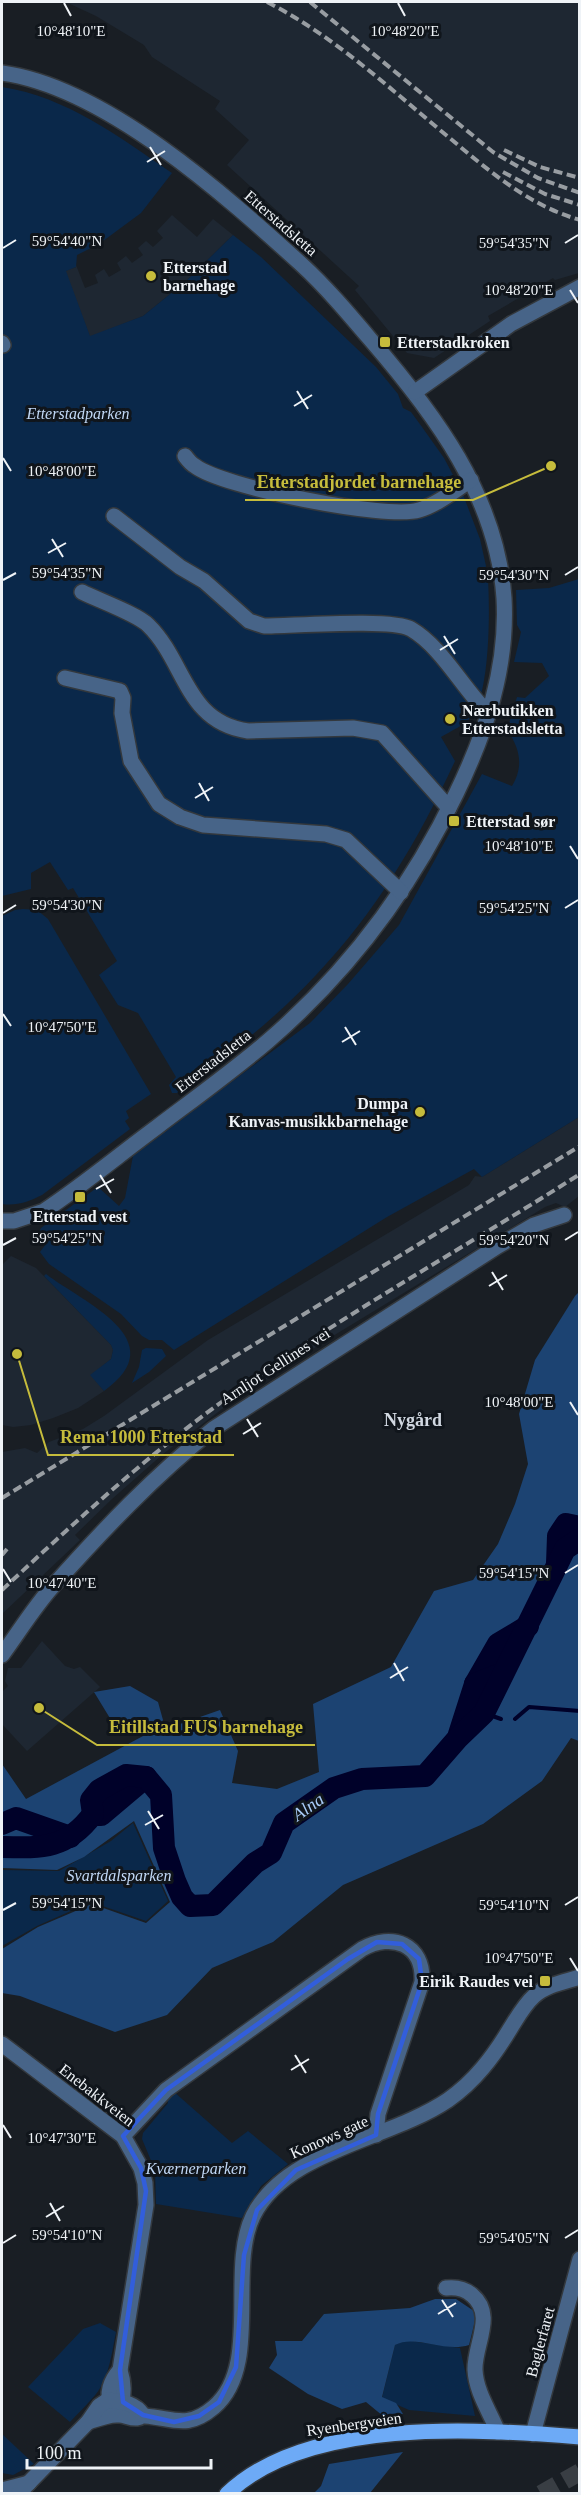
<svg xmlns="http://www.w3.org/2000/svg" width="581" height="2495" viewBox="0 0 581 2495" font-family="'Times New Roman',serif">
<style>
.built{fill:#1e2732}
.green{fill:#0a284a}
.forest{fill:#1c4372}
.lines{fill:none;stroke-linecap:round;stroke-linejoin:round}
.stream{stroke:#000129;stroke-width:4}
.river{stroke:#000129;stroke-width:22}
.highway-tunnel{stroke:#393e44;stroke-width:18;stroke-dasharray:18 9;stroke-linecap:butt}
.minor-casing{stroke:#33383d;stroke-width:18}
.major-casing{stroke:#33383d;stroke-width:18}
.minor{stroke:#476488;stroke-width:15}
.major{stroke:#6daaf6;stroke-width:15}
.rail{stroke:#989da2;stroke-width:4;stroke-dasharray:9 4.5;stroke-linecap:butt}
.marked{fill:none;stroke:#325edb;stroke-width:4.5;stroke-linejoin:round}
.ticks{fill:none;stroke:#eff3f7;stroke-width:2}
.poi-dot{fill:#c6bc3c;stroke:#10151b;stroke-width:2}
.labels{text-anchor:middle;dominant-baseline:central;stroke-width:6;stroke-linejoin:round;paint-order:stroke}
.street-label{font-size:16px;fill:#eff3f7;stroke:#10151b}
.poi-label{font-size:16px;font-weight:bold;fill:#eff3f7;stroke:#10151b;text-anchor:start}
.park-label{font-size:16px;font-style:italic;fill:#c1d8f6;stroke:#10151b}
.neighbourhood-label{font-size:18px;font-weight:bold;fill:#d1d8e1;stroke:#10151b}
.water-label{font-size:18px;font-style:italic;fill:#a7caf6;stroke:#10151b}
.ticks-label{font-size:15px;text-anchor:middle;fill:#eff3f7;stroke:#10151b;stroke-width:6;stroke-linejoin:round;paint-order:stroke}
.leader{fill:none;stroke:#c6bc3c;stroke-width:2}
.callout-dot{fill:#c6bc3c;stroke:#10151b;stroke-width:2}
.callout-label{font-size:18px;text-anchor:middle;font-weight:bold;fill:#c6bc3c;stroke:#10151b;stroke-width:6;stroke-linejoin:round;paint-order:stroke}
</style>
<rect width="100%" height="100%" fill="#191e24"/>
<g class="built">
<polygon points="57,2 579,2 579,273 555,280 553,278 488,316 490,321 434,358 407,353 355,290 359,286 227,165 249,140 215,109 220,101 152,57 144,45 96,16 70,4"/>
<polygon points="172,215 197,237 213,219 233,235 185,282 143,316 90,337 65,271 76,267 76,265 85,288 98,283 95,275 104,269 109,277 121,270 117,263 126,256 132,263 143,255 138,248 146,241 153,247 163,238 157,231"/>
<polygon points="579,1117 579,1196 565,1207 556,1203 545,1207 328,1339 226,1406 163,1454 112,1499 75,1535 80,1540 2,1614 2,1452 25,1448 37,1453 49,1442 83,1429 104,1416 208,1340 469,1185 475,1176 482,1177"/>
<polygon points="11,1256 36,1268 111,1345 113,1350 111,1359 91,1375 104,1391 78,1408 53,1418 31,1425 13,1427 2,1425 2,1265"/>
<polygon points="42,1641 65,1666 74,1669 80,1667 100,1687 27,1751 2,1724 2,1692 8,1686 5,1681 8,1668 21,1668"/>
</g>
<g class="green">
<path d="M2,87c65,10 117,50 170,86l-31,40 -42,31 -22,11 -1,12 -10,4 24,65 53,-20 42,-34 48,-47 28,22 115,110 22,27 5,14 8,4 11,15 22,31 18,34 18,47 6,27 -2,9 4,5c2,31 2,112 -16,136 -7,9 -21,15 -31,21l14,24c-36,78 -79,151 -139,214 -42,45 -90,82 -139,118h-5l-3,-8 7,-8 -38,-64 -20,-8 -19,-30 18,-14 -44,-73 -5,2 -18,-28 -19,11v16l-29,7z"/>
<path d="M579,579v538l-97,60 -8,-8 -87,48 -213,133 -12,-10h-13l-7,-4 -21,-22 -72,-50 -9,-12 6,-8 -7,-12 2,-4 57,-41 21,19 6,-8 8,-42 177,-133 38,-39 51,-59 83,-151 30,12c12,-20 8,-38 -5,-56l10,-33 8,1 24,-22 -7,-13 -28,-1 7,-30 -4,-7 -1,-35 33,-2z"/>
<path d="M23,909l14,1 11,9 103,175 -25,17 3,7 -4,3 5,8 -88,66c-14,7 -25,11 -40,9v-288l13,-6z"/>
<path d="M46,1274c36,28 130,66 58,117l-14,-16 21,-16 2,-9 -2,-5 -67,-69z"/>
<polygon points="146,1348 162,1349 166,1356 149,1372 132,1383 139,1367 142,1350"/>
<polygon points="133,1823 168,1901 146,1921 91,1902 37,1926 2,1946 2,1870 59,1871 111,1841"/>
<polygon points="173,2091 232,2143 248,2131 288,2164 261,2186 242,2218 156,2204 155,2170 142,2139 143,2133 168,2103 167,2099"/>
<path d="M100,2323l16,9c-4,20 -7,46 -20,62 -8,10 -18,19 -26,28l-42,-35 55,-58z"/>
<polygon points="404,2340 460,2348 475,2416 409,2410 382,2398 395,2345"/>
<polygon points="2,2434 34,2464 13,2475 2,2473"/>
</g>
<g class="forest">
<polygon points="579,1292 579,1741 571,1738 542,1781 483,1824 343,1885 273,1942 212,1968 167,2015 115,2032 20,1996 2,1993 2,1949 38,1927 92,1904 146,1923 170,1902 134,1821 84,1857 57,1870 2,1868 2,1764 26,1799 143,1736 119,1733 94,1692 130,1686 158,1702 163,1720 157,1732 220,1710 238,1751 232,1783 277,1789 319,1772 313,1704 391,1667 434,1591 473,1580 498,1544 515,1504 528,1464 519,1414 535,1360 575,1296"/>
<path d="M435,2299h21l21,14 -8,32c-25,8 -54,-11 -74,0l-13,52 14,6 7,11 -20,2 -17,-14 -24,7 -34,-15 -39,-26 8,-13 -2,-14h27l22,-27 86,-6z"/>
<polygon points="403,2452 370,2493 314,2493 321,2486 329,2464"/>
</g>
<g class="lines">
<g class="stream">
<polyline points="484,1713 501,1719"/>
<polyline points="515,1719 529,1707 580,1711"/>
</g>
<g class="river">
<polyline points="557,1564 558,1536 566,1524 580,1527"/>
<polyline points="475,1684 498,1644 528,1626"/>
<polyline points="459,1734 475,1684 503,1673"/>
<polyline points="92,1815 101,1815 146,1777"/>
<polyline points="2,1824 16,1818 70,1837"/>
<path d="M2,1847c40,1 65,2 91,-33l-2,-14 8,-10 27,-15 20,2 15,18 3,53 11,33 7,16 8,9 23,-1 42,-42 16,-10 13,-30 50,-35 28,-9 63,-3 33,-38 26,-25 81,-164 15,-10"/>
</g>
<polyline class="highway-tunnel" points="541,2494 580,2472"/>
<g class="minor-casing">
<g id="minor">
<path d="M2,73c103,14 223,122 299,191 25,23 47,49 69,75 64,74 127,157 134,259 4,70 -18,134 -48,196 -45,94 -108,178 -188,247 -35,30 -74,58 -111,86 -38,28 -74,58 -113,84l-30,10h-12"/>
<polyline points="2,343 3,345"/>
<polyline points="415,392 511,324 580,287"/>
<path d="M185,456c3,4 6,8 10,10 27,21 191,54 224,44 18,-5 36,-20 52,-30"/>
<path d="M114,516l66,51 24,14 45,40 15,5c28,0 129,-8 147,3 31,18 52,60 78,85"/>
<path d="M82,592c16,8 55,22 66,33 38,37 37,97 100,106l105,-3 29,5 67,75"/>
<polyline points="65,678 120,691 123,698 122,713 131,761 159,804 180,817 203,825 326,834 346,840 401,892"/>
<path d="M2,1655c17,-23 32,-48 51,-69 50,-56 101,-110 160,-157l285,-183 36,-21 30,-10"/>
<path d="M2,2044l121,92 18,32 4,15 1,22 -26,165c5,15 4,30 -3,44"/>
<path d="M123,2136l43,-46 196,-141c30,-17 62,-5 60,33l-44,132 -2,21"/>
<path d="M446,2288c9,-1 18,0 26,7 24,20 2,50 3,75 1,22 15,42 23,62"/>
<path d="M112,2407c-7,-13 -1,-27 8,-37"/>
<path d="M88,2422c9,-3 22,-8 31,-7 6,0 12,4 18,3 8,-1 0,-3 8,-2 28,2 42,14 69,-9 48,-41 13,-137 39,-191 33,-66 136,-76 195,-116 27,-19 45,-43 62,-71 7,-11 14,-24 24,-33 12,-11 30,-14 46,-19"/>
<polyline points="533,2434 580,2259"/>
<polyline points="2,2490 29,2483"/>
<path d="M18,2494l70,-72 11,-16 9,-6c15,2 27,3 35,15"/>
</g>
</g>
<g class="major-casing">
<path id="major" d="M227,2494c80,-77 249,-65 353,-57"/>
</g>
<use href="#minor" class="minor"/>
<use href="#major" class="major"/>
<g class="rail">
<path d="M267,2c67,34 121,85 179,133 41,34 81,70 134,85"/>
<polyline points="310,2 493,152 538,178 580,193"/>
<polyline points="504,150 540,167 580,178"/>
<polyline points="503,172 545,194 580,205"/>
<polyline points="2,1498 580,1146"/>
<polyline points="2,1555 7,1549"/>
<path d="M2,1590c71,-66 142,-132 221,-189 113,-83 238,-151 357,-227"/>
</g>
</g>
<path class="marked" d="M377,1942l25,2 17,15 3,23 -44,132 -2,21 -80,35 -39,40 -13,45 -8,112 -17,35 -20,14 -25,6 -31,-7 -20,-13 -3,-32 26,-179 -5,-23 -18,-32 43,-46 182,-131z"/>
<path class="ticks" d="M64,3l7,13M398,3l7,13M150,147l11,18M147,162l18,-11M565,243l13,-8M3,248l13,-8M570,290l8,13M297,391l11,18M294,406l18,-11M3,458l8,13M52,539l11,18M48,553l18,-10M565,575l13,-8M3,580l13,-7M444,636l11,18M440,650l18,-11M199,783l10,18M195,798l18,-11M570,846l8,13M565,908l13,-8M3,913l13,-8M3,1014l8,12M345,1027l11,18M342,1042l18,-11M100,1175l11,18M96,1189l18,-10M565,1240l13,-8M3,1245l13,-7M492,1272l11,18M489,1286l18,-11M570,1402l8,13M247,1419l11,18M243,1434l18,-11M3,1569l8,13M565,1573l13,-8M394,1663l10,18M390,1678l18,-11M148,1811l11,18M145,1825l18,-10M565,1905l13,-8M3,1910l13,-7M570,1958l8,13M295,2055l11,18M291,2070l18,-11M3,2125l8,13M50,2203l10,18M46,2217l18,-11M565,2238l13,-8M3,2243l13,-8M442,2300l11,17M438,2314l18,-11"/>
<g class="poi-dot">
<circle cx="151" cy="276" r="6"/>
<rect x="379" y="336" width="12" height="12" rx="3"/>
<circle cx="450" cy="719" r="6"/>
<rect x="448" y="815" width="12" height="12" rx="3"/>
<circle cx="420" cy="1112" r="6"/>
<rect x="74" y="1191" width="12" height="12" rx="3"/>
<rect x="539" y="1975" width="12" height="12" rx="3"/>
</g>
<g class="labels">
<g class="street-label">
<text transform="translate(281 223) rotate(41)">Etterstadsletta</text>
<text transform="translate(213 1061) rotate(-38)">Etterstadsletta</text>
<text transform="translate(275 1366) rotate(-33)">Arnljot Gellines vei</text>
<text transform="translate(97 2095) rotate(38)">Enebakkveien</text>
<text transform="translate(329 2137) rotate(-24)">Konows gate</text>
<text transform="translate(540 2342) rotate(-75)">Baglerfaret</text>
<text transform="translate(354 2424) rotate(-8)">Ryenbergveien</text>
</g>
<g class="poi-label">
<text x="163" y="267">Etterstad<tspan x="163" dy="18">barnehage</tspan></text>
<text x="397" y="342">Etterstadkroken</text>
<text x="462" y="710">Nærbutikken<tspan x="462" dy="18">Etterstadsletta</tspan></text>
<text x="466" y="821">Etterstad sør</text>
<text x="408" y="1103" text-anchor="end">Dumpa<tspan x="408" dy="18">Kanvas-musikkbarnehage</tspan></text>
<text x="80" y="1216" text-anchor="middle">Etterstad vest</text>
<text x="533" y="1981" text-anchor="end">Eirik Raudes vei</text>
</g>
<g class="park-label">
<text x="78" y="413">Etterstadparken</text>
<text x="119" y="1875">Svartdalsparken</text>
<text x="196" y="2168">Kværnerparken</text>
</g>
<g class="neighbourhood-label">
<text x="413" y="1420">Nygård</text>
</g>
<g class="water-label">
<text transform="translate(308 1807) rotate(-35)">Alna</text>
</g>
</g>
<g class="ticks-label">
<text x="71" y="36">10°48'10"E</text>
<text x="405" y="36">10°48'20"E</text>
<text x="67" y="246">59°54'40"N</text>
<text x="514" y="248">59°54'35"N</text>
<text x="519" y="295">10°48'20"E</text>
<text x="62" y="476">10°48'00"E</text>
<text x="67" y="578">59°54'35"N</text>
<text x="514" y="580">59°54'30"N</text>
<text x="519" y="851">10°48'10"E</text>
<text x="67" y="910">59°54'30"N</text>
<text x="514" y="913">59°54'25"N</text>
<text x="62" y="1032">10°47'50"E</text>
<text x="67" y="1243">59°54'25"N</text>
<text x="514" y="1245">59°54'20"N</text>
<text x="519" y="1407">10°48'00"E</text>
<text x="514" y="1578">59°54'15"N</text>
<text x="62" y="1588">10°47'40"E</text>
<text x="67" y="1908">59°54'15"N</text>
<text x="514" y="1910">59°54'10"N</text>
<text x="519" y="1963">10°47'50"E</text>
<text x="62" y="2143">10°47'30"E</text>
<text x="67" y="2240">59°54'10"N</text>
<text x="514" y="2243">59°54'05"N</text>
</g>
<path class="leader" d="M551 466L473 500H245M17 1354L48 1455H234M39 1708L97 1745H315"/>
<g class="callout-dot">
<circle cx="551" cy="466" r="6"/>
<circle cx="17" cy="1354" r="6"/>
<circle cx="39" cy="1708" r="6"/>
</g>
<g class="callout-label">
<text x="359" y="488">Etterstadjordet barnehage</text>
<text x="141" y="1443">Rema 1000 Etterstad</text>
<text x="206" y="1733">Eitillstad FUS barnehage</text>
</g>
<rect width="581" height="2495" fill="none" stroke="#eff3f7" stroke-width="6"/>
<path d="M27 2459v9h184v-9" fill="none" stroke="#eff3f7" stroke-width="3"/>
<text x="36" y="2459" font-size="18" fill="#eff3f7" stroke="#10151b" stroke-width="4.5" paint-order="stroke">100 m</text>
</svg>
